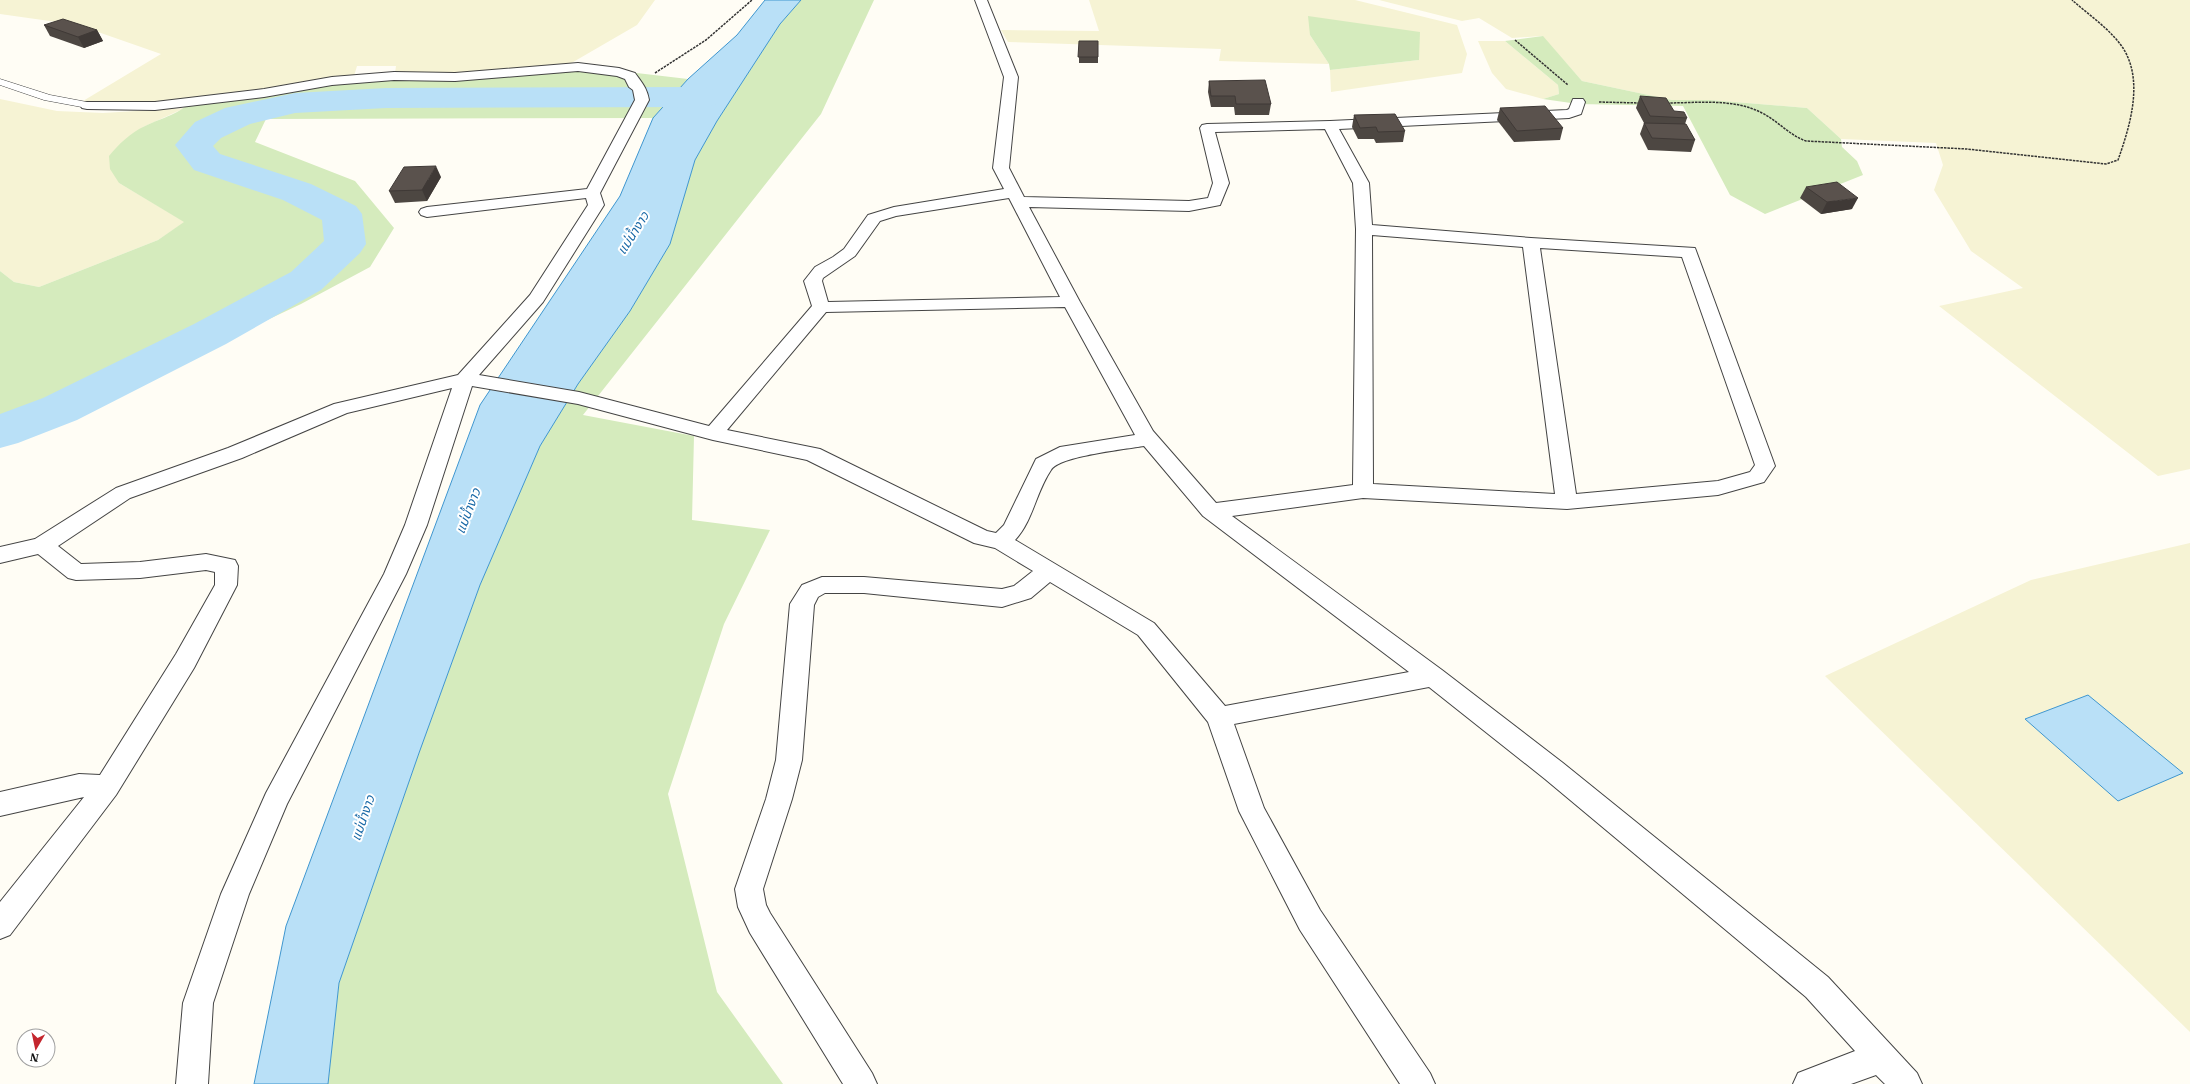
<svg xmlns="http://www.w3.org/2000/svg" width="2190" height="1084" viewBox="0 0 2190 1084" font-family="'IBM Plex Serif','Noto Sans Thai',serif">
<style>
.farmland{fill:#f6f3d4}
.green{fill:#d5ebbd}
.water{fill:#b9e0f7;stroke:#3f96cf}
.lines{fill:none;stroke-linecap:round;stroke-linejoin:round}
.river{fill:#b9e0f7;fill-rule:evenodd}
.lane-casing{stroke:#444;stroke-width:1}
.street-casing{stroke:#444;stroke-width:2}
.path{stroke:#333;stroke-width:1.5;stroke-dasharray:2.5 1;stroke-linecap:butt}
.lane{fill:#fff;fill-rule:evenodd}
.street{fill:#fff;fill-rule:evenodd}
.wall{fill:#4d4742}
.shaded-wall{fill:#3f3936}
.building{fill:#5a524d;stroke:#3f3936}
.labels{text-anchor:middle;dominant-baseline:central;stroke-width:4;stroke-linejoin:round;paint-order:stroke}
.water-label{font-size:13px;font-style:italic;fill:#1768a6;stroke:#fff}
</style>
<rect width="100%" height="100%" fill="#fffdf5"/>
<g class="farmland">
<polygon points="0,0 655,0 637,25 568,65 449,75 395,73 396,66 357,66 354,76 273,89 152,103 83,101 161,54 78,25 0,14"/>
<polygon points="1089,0 1355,0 1457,25 1467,54 1462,73 1331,92 1330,70 1419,60 1310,35 1329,64 1219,61 1221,49 1008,42 1001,30 1099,31"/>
<polygon points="1379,0 2190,0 2190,469 2158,476 1939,306 2023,288 1971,251 1934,190 1943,165 1936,143 1841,139 1807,108 1710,100 1672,100 1582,81 1542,36 1512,38 1479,18 1462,21"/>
<polygon points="1478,41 1505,41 1558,85 1559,94 1543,99 1506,89 1492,73"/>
<polygon points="0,99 57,111 103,113 185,108 143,127 119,183 185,222 158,240 39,287 14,282 0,271"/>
<polygon points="2190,543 2190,1032 1825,676 2031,580"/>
</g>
<g class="green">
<polygon points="801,0 874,0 821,114 583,415 694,436 692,520 770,530 724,624 668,794 717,992 783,1084 328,1084 339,983 419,753 480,585 540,446 578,384 630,311 670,244 695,160 717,121 780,24"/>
<polygon points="1308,16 1420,32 1419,60 1330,70 1329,64 1310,35"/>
<polygon points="1543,36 1582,81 1672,100 1710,100 1807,108 1841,139 1842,147 1857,161 1863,175 1765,214 1730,195 1683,106 1578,104 1543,99 1559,94 1558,85 1505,41"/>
<path d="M568,65l120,14 -35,39 -387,1 -11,23 100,39 39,47 -24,39 -69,37 -301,142v-175l14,11 25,5 119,-47 26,-18 -65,-39 -9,-14 -1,-13c10,-12 21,-23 36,-30 18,-9 35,-11 49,-28l79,-9z"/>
</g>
<g class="water">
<polygon points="765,0 801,0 780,24 717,121 695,160 670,244 630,311 578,384 540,446 480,585 419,753 339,983 328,1084 254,1084 286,926 480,405 620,196 653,118 688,79 737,35"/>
<polygon points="2088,695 2183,773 2118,801 2025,719"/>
</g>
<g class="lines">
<polygon class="river" points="704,87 716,90 721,97 716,104 704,107 386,108 295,113 250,124 221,138 213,146 220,154 311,184 356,206 362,214 366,244 360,253 321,290 226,344 77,420 18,443 0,448 0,414 43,398 194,324 291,272 324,241 322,220 283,200 194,170 175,145 195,122 225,108 295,93 386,88"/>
<g class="lane-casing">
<polygon id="lane" points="0,79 50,95 87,102 92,105 87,108 44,100 0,85"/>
</g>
<g class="street-casing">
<path id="street" d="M975,0h12l31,77 -9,91 15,29 165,4 19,-3 5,-15 -13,-55 2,-3 5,-1 123,-3 237,-11 2,-1 4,-10h10l2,3 -4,12 -12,4 -230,11 30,54 3,42 159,13 164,10 80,218 -11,16 -46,13 -151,14 -204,-11 -131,18 210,154 121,93 265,214 89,96 5,11h-37l-9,-9 -25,9h-58l5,-11 57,-22 -49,-54 -261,-218 -116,-92 -195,37 30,84 56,102 110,163 5,11h-35l-100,-154 -61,-119 -31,-89 -70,-87 -88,-53 -19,16 -29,9 -138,-14h-39l-7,4 -4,8 -12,155 -10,39 -29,90 3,16 4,8 102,160 5,11h-34l-93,-151 -12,-26 -3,-18 31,-90 10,-39 14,-156 12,-19 20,-8h42l138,12 12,-3 19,-15 -38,-23 -21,-5 -167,-83 -94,-20 -135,-36 -106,-18 -45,139 -21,49 -119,230 -38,90 -36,109 -5,81h-32l7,-81 38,-109 45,-101 118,-219 21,-49 47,-137 -105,25 -105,45 -112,40 -72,48 23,18 59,-2 66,-8 29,6 3,6 -1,19 -43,83 -78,127 -106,140 -10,4v-37l84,-105 -84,19v-24l79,-18 21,1 76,-121 39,-69v-13l-9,-2 -66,8 -64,2 -8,-2 -30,-24 -38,9v-16l35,-8 81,-51 112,-40 106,-44 124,-29 72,-80 58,-90 -2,-7 -159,19 -6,-2 -2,-3 2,-3 6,-2 160,-18 48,-89 -2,-10 -4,-3 -4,-8 -8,-3 -39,-5 -123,10 -61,-1 -62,5 -68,12 -109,13 -68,-1 -5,-1 -2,-3 2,-3h73l109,-13 68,-12 62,-5 61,1 123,-10 41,5 16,5c7,10 12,15 14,27l-49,93 4,12 -61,97 -64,73 100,17 130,34 103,-120 -8,-25 11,-14 18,-10 11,-8 24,-34 26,-8 110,-18 -11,-21 11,-91zM1325,129l28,54 3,46 -3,256 -137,18 -63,-72 -73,-129 -51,-95 160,4 31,-6 9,-22 -14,-51zM1009,198l51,99 -232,5 -6,-21 1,-3 32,-22 25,-35 16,-5zM1372,235l151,12 32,247 -182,-10zM1540,248l142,9 73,208 -5,7 -32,9 -142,13zM1065,307l70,128 -75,12 -24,12 -32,66 -8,8 -9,-2 -167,-82 -93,-19 99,-118zM1144,446l59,70 206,156 -184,34 -71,-83 -139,-83c18,-19 21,-48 36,-70 8,-14 76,-21 93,-24z"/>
</g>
<g class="path">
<polyline points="1515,40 1568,85"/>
<polyline points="655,73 706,40 752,0"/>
<polyline points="1599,102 1640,103"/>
<path d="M1667,103c30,0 67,-5 95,10 16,8 27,22 44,28l161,8 139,15 12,-4c12,-34 26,-79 5,-112 -13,-19 -34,-33 -51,-48"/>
</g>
<use href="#lane" class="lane"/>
<use href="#street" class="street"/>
</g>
<g class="wall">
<polygon points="44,25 97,30 103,41 84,48 50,36"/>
<rect x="1079" y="41" width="19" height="22"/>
<polygon points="1209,81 1271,104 1269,115 1235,115 1234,107 1211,107 1208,92"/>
<polygon points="1640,96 1687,118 1685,124 1695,140 1691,152 1648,150 1640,134 1644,123 1636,108"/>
<polygon points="1500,108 1563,128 1560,140 1514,142 1497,120"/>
<polygon points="1354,115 1405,131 1403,142 1376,143 1374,139 1358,139 1352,127"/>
<polygon points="441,177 427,201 395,203 389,191"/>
<polygon points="1806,187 1852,209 1821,214 1800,198"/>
</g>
<g class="shaded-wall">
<polygon points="97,30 103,41 84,48 78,37"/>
<polygon points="436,166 441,177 427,201 422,190"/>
<polygon points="1858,198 1852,209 1821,214 1827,202"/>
</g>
<g class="building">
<polygon points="63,19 97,30 78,37 44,25"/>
<polygon points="1079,41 1098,41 1098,57 1078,57"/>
<polygon points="1265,80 1271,104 1236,104 1235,96 1211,96 1209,81"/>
<polygon points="1640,96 1666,98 1674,111 1684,112 1687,118 1650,116"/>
<polygon points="1545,106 1563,128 1517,131 1500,108"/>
<polygon points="1395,114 1405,131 1378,132 1376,127 1360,128 1354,115"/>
<polygon points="1644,123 1686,124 1695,140 1652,138"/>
<polygon points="436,166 422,190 389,191 404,167"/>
<polygon points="1837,182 1858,198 1827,202 1806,187"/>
</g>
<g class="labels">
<g class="water-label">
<text transform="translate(633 233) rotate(-58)">แม่น้ำงาว</text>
<text transform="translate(468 511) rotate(-69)">แม่น้ำงาว</text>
<text transform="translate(363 818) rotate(-71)">แม่น้ำงาว</text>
</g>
</g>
<g transform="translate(36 1048) rotate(189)"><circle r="19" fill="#ffffff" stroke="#a0a0a0"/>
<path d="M0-3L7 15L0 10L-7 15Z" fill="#c4262e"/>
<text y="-6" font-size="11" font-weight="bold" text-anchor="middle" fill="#111111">N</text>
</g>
</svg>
